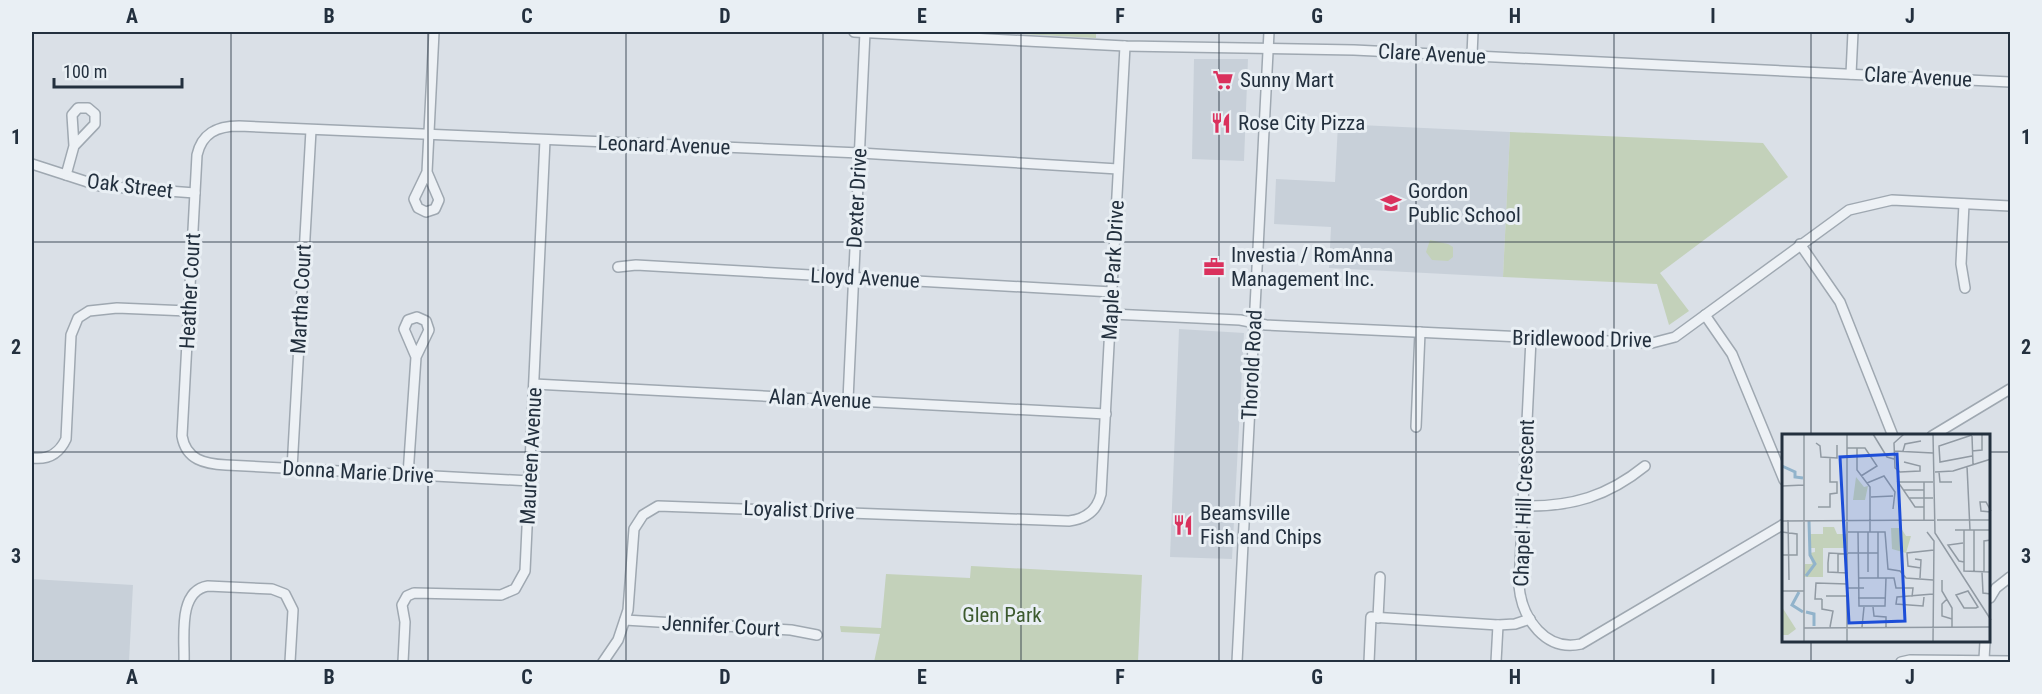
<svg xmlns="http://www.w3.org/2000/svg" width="2042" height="694" viewBox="0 0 2042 694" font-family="'Roboto Condensed',sans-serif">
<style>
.built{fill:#c8d0d9}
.green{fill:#c3d1ba}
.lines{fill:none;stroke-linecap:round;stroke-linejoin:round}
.minor-casing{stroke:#9fa8b1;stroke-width:12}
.minor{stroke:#edf1f5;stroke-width:9}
.grid{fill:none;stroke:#23303e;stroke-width:1.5;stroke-opacity:0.55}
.labels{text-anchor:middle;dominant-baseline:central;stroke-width:6;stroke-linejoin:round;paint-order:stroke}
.street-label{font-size:21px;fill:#23303e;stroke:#e9eff4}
.poi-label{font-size:21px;fill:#23303e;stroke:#e9eff4;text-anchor:start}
.park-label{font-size:21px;fill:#3c5a2f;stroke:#e9eff4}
.inset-river{fill:none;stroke:#91b3cb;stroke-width:3}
.inset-road{fill:none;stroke:#919aa3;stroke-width:1.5}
.view{fill:#1d4ed8;fill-opacity:0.15;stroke:#1d4ed8;stroke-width:3}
.inset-edge{fill:none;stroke:#23303e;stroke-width:3}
.neatline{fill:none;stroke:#23303e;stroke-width:2}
.grid-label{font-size:20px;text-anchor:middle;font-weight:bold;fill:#23303e}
</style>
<rect width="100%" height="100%" fill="#dae0e7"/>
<g class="built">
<polygon points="1194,59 1248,59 1244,161 1192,159"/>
<polygon points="1338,124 1510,132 1503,277 1329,268 1331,227 1274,224 1276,179 1335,182"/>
<polygon points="1179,329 1244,333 1232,559 1170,557"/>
<polygon points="32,579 133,585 129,662 32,662"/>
</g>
<g class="green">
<polygon points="986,32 1096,32 1096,38"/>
<polygon points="1510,132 1763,143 1788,177 1660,273 1689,311 1669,325 1657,284 1503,277"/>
<polygon points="1430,240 1448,244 1453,247 1453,257 1448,261 1432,260 1426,252"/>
<polygon points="971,566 1142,575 1138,662 874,662 880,634 841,632 840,626 881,628 886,574 970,578"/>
</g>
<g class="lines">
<g class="minor-casing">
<g id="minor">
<polyline points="854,32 1125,46 1354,50 2010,82"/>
<polyline points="1472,55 1473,32"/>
<polyline points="1851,74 1853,32"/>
<polyline points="32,164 100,186 195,193"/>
<polyline points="427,172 414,199 418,208 426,212 435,209 439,200 427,172 434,32"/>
<polyline points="66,175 74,146 95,124 95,114 88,108 78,108 72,115 74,146"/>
<polyline points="1964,204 1961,264 1965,288"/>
<polyline points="1800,244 1840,302 1893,436"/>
<polyline points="618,267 636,265 1112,292"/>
<polyline points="1111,314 1240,320 1266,325 1652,343 1675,337 1849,210 1892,200 2010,206"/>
<polyline points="1705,315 1732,354 1784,480"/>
<path d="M1531,339l-12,247c3,33 27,66 62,58l203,-120"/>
<polyline points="534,384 1106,414"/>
<polyline points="848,400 865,32"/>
<polyline points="1416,427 1420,332"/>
<polyline points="1932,436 2010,389"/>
<path d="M32,458c16,2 27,-4 34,-19l5,-104 7,-17 11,-7 28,-3 71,3"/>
<polyline points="292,469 311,130"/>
<polyline points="408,475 416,357 404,329 408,320 417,317 426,321 429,330 416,357"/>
<path d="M530,481l-304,-16c-21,-1 -40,-5 -44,-29l15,-281c5,-22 20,-29 42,-29l621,27 258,16"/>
<path d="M1523,506c49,1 85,-10 122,-40"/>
<polyline points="1990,598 1996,588 2010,577"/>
<polyline points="1378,618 1380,577"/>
<polyline points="625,620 791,630 817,635"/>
<polyline points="1984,659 1985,642"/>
<path d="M184,662c1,-23 -7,-71 24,-76l64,3 13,5 8,16 -3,52"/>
<polyline points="403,662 405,622 402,605 407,596 414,593 501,595 515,589 525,571 545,140"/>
<path d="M603,662l15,-22 10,-30 6,-81 9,-14 15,-9 411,15c16,-2 28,-10 32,-27l24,-448"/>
<polyline points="1237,662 1269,32"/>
<polyline points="1369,662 1371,617 1498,625 1515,624 1530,619"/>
<polyline points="1496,662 1498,625"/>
<polyline points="1901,662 1910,660 2010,661"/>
</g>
</g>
<use href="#minor" class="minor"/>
</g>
<path class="grid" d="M231,32v630M428,32v630M626,32v630M823,32v630M1021,32v630M1219,32v630M1416,32v630M1614,32v630M1811,32v404M32,242h1978M32,452h1752M1990,452h20M1811,642v20"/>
<defs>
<g id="supermarket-bare" transform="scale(1.62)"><path d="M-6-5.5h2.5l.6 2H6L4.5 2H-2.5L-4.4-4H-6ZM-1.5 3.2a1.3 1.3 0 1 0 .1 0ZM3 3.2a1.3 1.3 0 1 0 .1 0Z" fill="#da315d" stroke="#e9eff4" stroke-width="2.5" paint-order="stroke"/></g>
<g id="restaurant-bare" transform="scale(1.62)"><path d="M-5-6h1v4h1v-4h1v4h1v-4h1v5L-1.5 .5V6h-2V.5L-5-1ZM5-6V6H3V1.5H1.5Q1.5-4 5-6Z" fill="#da315d" stroke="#e9eff4" stroke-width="2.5" paint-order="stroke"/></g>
<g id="school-bare" transform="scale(1.62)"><path d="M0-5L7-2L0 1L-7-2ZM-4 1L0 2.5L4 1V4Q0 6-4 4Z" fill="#da315d" stroke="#e9eff4" stroke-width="2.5" paint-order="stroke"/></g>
<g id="office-bare" transform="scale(1.62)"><path d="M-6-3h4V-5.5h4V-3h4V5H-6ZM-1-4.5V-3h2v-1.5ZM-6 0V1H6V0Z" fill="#da315d" stroke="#e9eff4" stroke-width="2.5" paint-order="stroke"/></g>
</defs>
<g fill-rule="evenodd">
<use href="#supermarket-bare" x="1223" y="80"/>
<use href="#restaurant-bare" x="1221" y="123"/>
<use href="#school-bare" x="1391" y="203"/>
<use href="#office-bare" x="1214" y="267"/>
<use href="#restaurant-bare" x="1183" y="525"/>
</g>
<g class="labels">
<g class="street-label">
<text transform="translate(1432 54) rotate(3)">Clare Avenue</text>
<text transform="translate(1918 77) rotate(3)">Clare Avenue</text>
<text transform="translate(664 145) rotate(2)">Leonard Avenue</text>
<text transform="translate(130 186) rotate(7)">Oak Street</text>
<text transform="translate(857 198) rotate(-87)">Dexter Drive</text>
<text transform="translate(1113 270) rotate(-87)">Maple Park Drive</text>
<text transform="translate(865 278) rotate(3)">Lloyd Avenue</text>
<text transform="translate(190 291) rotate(-87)">Heather Court</text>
<text transform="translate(301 299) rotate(-87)">Martha Court</text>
<text transform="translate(1582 339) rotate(1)">Bridlewood Drive</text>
<text transform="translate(1252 365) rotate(-87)">Thorold Road</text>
<text transform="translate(820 399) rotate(3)">Alan Avenue</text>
<text transform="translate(531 456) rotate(-87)">Maureen Avenue</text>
<text transform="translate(358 472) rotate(3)">Donna Marie Drive</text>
<text transform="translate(1524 503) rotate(-88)">Chapel Hill Crescent</text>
<text transform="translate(799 510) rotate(2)">Loyalist Drive</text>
<text transform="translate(721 626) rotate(3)">Jennifer Court</text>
</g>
<g class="poi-label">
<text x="1240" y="80">Sunny Mart</text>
<text x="1238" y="123">Rose City Pizza</text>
<text x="1408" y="191">Gordon<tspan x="1408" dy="24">Public School</tspan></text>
<text x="1231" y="255">Investia / RomAnna<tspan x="1231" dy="24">Management Inc.</tspan></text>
<text x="1200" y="513">Beamsville<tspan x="1200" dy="24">Fish and Chips</tspan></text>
</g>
<g class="park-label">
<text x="1002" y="615">Glen Park</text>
</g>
</g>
<g transform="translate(1782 434)">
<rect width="208" height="208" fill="#dae0e7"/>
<path d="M74,43l8,10 4,-1 -3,14h-12zM41,93h11l3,7h10v14h-24v29h-19l1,-13h7l-2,-11 5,-1v-4h-5v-14h13zM109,94h10l5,8h5l-5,17 -14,-4zM0,173l14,22 -8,6h-6z" fill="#c3d1ba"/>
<path class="inset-river" d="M0,32l13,6v5l8,1M24,142l9,-12 -5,-9 -1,-34M17,158l-7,13 11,7M24,178l8,2v12"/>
<path class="inset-road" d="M22,0v208M65,0v208M91,0l14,23 7,2M122,0l-10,9 1,25 5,4 20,-1v-5l-16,-4M151,0l2,99 56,87M190,2l1,28M34,9l4,3 1,11 16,1v-13M65,14h18l12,18 -16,10M75,14v22l13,17v45M112,17l39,2M121,17l2,-7 16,-3M190,17l10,-1v-16M190,22l-32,6 -1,-16 33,-11M185,32l3,64M153,38l18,-1 38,-12M157,38l1,10h12M85,49l17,-7 11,16 -2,17M0,52l22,-1M121,56h21M89,63l22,-1M127,64h24M36,73h12v-13l7,-1v-11h-7v-24M142,73h-9l-17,-25h35M209,77l-5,-9h-6l1,9 10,1M6,86l1,60M142,86v-38M155,86h54M0,87l152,-1M173,96h36M182,96v41l27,1M192,96v42M0,98l15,2v21h-15M66,98h37l3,37 12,2 6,7 27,2M76,98l1,74h26l1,-28M86,98v40M96,98v46M145,98l7,9 -1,101M181,109l-15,2 11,16 5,1M66,119h30M133,125l6,1 -1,18M139,134l-13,-2 -1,-13 27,-3M200,138l1,21 8,1M202,138v-31l7,-1M56,139v-20M66,139l-20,-1v-9l1,-10 19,1M76,144h36l2,10h17l-1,9M160,146v11l10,17v19M66,154h16h-3M0,157h22M186,157l10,16 -2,1h-12l-8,-13zM44,162h22M142,163l-1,9 -27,-2 1,-7 36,-3M76,164h28M40,165h-7l1,-16 32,1M40,165v10l11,2 -3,16M165,165l-5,5v12l10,3M91,173l1,9 12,1v10M80,193l2,-20M22,194l187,-1"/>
<path class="view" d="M115,20l8,167 -56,2 -9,-166z"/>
<rect width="208" height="208" class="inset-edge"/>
</g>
<rect width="2042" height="694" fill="none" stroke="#e9eff4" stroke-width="66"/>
<path d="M54 78v9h128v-9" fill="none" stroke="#23303e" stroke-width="3"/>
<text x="63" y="78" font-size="18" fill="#23303e" stroke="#e9eff4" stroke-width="4.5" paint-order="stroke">100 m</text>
<rect x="33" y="33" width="1976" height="628" class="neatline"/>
<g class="grid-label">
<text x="132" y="23">A</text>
<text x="329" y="23">B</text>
<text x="527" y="23">C</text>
<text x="725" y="23">D</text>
<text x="922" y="23">E</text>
<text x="1120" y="23">F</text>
<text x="1317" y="23">G</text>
<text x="1515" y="23">H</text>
<text x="1713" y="23">I</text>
<text x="1910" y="23">J</text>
<text x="16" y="144">1</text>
<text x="2026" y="144">1</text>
<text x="16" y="354">2</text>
<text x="2026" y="354">2</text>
<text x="16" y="563">3</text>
<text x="2026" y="563">3</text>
<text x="132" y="684">A</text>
<text x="329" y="684">B</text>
<text x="527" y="684">C</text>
<text x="725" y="684">D</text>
<text x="922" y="684">E</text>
<text x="1120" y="684">F</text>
<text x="1317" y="684">G</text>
<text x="1515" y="684">H</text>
<text x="1713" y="684">I</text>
<text x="1910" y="684">J</text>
</g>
</svg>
